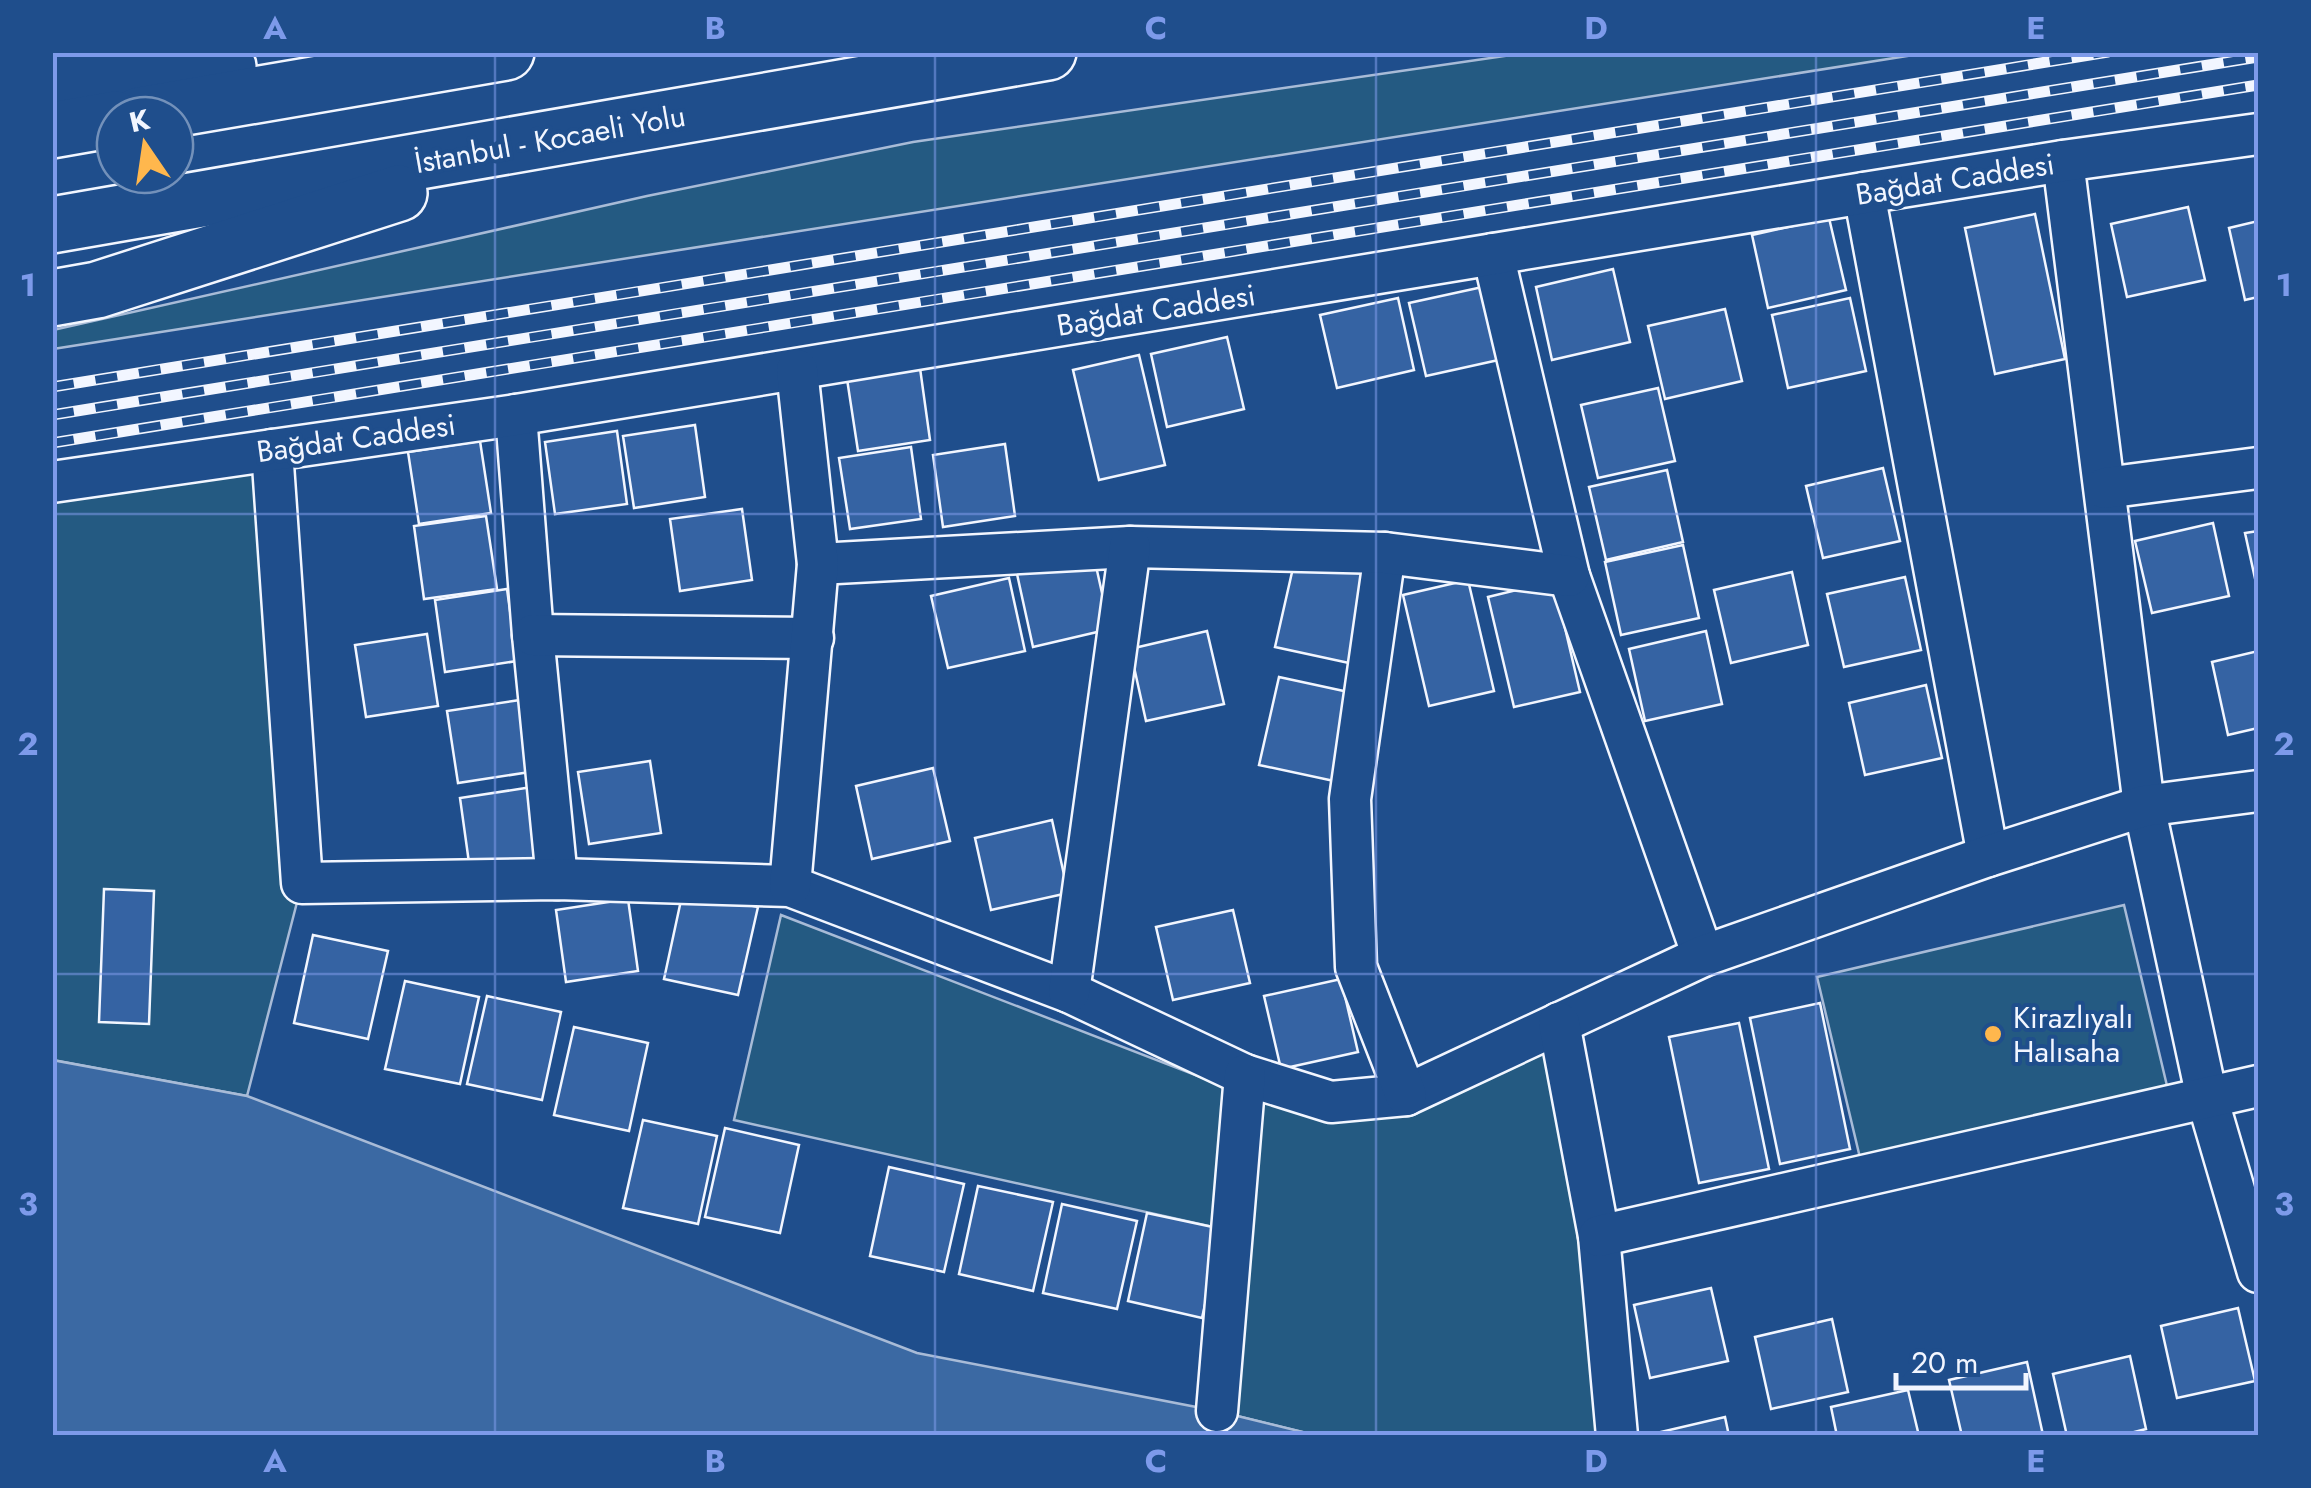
<svg xmlns="http://www.w3.org/2000/svg" width="2311" height="1488" viewBox="0 0 2311 1488" font-family="Jost,sans-serif">
<style>
.green{fill:#245a82;stroke:#a8bbd7;stroke-width:2.5}
.water{fill:#3b69a3;stroke:#a8bbd7;stroke-width:2.5}
.building{fill:#3563a3;stroke:#f2f6ff;stroke-width:2.5}
.lines{fill:none;stroke-linecap:round;stroke-linejoin:round}
.street-casing{stroke:#f2f6ff;stroke-width:45}
.highway-casing{stroke:#f2f6ff;stroke-width:60}
.street{stroke:#1f4e8c;stroke-width:40}
.highway{stroke:#1f4e8c;stroke-width:55}
.rail-casing{stroke:#f2f6ff;stroke-width:11}
.rail{stroke:#1f4e8c;stroke-width:8;stroke-dasharray:22;stroke-linecap:butt}
.grid{fill:none;stroke:#7d9aea;stroke-width:2.5;stroke-opacity:0.55}
.poi-dot{fill:#ffb74d;stroke:#1f4e8c;stroke-width:4}
.labels{text-anchor:middle;dominant-baseline:central;stroke-width:8;stroke-linejoin:round;paint-order:stroke}
.street-label{font-size:30px;fill:#f2f6ff;stroke:#1f4e8c}
.poi-label{font-size:30px;fill:#f2f6ff;stroke:#1f4e8c;text-anchor:start}
.neatline{fill:none;stroke:#7d9aea;stroke-width:4}
.grid-label{font-size:32px;text-anchor:middle;font-weight:bold;fill:#7d9aea}
</style>
<rect width="100%" height="100%" fill="#1f4e8c"/>
<g class="green">
<polygon points="1525,53 1926,53 53,349 53,330 647,196 913,142"/>
<polygon points="272,450 302,883 247,1096 53,1060 52,482"/>
<polygon points="2124,905 2168,1090 1861,1162 1817,977"/>
<polygon points="781,915 1224,1086 1222,1229 734,1120"/>
<polygon points="1559,1023 1617,1435 1314,1435 1217,1411 1245,1075 1331,1102"/>
</g>
<polygon class="water" points="52,1060 247,1096 917,1353 1217,1411 1315,1435 53,1435"/>
<g class="building">
<polygon points="2188,207 2205,280 2127,297 2111,224"/>
<polygon points="2035,214 2065,359 1995,374 1965,228"/>
<polygon points="1829,218 1846,290 1768,308 1752,235"/>
<polygon points="2258,221 2258,297 2245,300 2229,228"/>
<polygon points="1613,269 1630,342 1552,360 1536,287"/>
<polygon points="1487,286 1503,359 1426,376 1409,303"/>
<polygon points="1398,298 1414,370 1337,388 1320,315"/>
<polygon points="1850,298 1866,371 1788,388 1772,315"/>
<polygon points="1725,309 1742,381 1665,399 1648,326"/>
<polygon points="1227,337 1244,409 1167,427 1151,354"/>
<polygon points="1139,355 1165,465 1099,480 1073,370"/>
<polygon points="920,368 930,440 858,451 847,379"/>
<polygon points="1658,388 1675,461 1598,478 1581,405"/>
<polygon points="695,425 705,497 634,508 623,436"/>
<polygon points="617,431 627,504 555,514 545,442"/>
<polygon points="480,441 491,513 419,524 408,452"/>
<polygon points="1005,444 1015,516 943,527 933,455"/>
<polygon points="911,447 921,519 850,529 839,458"/>
<polygon points="1883,468 1900,541 1823,558 1806,486"/>
<polygon points="1667,470 1683,542 1606,560 1589,487"/>
<polygon points="742,509 752,580 680,591 670,519"/>
<polygon points="486,516 497,589 424,599 414,526"/>
<polygon points="2213,523 2229,596 2152,613 2135,541"/>
<polygon points="2258,531 2258,592 2245,533"/>
<polygon points="1683,545 1699,618 1621,635 1605,562"/>
<polygon points="1094,557 1110,629 1033,647 1017,574"/>
<polygon points="1295,559 1369,575 1349,663 1275,647"/>
<polygon points="1792,572 1808,645 1731,663 1714,590"/>
<polygon points="1905,577 1921,650 1844,667 1827,594"/>
<polygon points="1009,578 1025,651 948,668 931,596"/>
<polygon points="1468,580 1494,691 1429,706 1403,595"/>
<polygon points="1554,581 1580,692 1514,707 1488,597"/>
<polygon points="507,589 517,661 445,672 435,600"/>
<polygon points="1207,631 1224,704 1146,721 1130,649"/>
<polygon points="1706,631 1722,704 1645,721 1629,649"/>
<polygon points="427,634 438,706 366,717 355,645"/>
<polygon points="2258,651 2258,728 2228,735 2212,662"/>
<polygon points="1279,677 1353,693 1334,781 1259,765"/>
<polygon points="1926,685 1942,758 1865,775 1849,703"/>
<polygon points="520,700 530,772 458,783 447,711"/>
<polygon points="650,761 661,833 589,844 578,772"/>
<polygon points="933,768 950,841 872,859 856,786"/>
<polygon points="532,787 542,860 470,870 460,798"/>
<polygon points="1052,820 1068,893 991,910 975,838"/>
<polygon points="104,889 154,891 149,1024 99,1022"/>
<polygon points="683,891 758,907 738,995 664,979"/>
<polygon points="628,899 638,971 566,982 556,910"/>
<polygon points="1233,910 1250,983 1173,1000 1156,927"/>
<polygon points="313,935 388,951 368,1039 294,1023"/>
<polygon points="1341,979 1358,1052 1281,1069 1264,996"/>
<polygon points="405,981 479,997 460,1084 385,1069"/>
<polygon points="487,996 561,1012 542,1100 467,1084"/>
<polygon points="1820,1003 1850,1149 1780,1164 1750,1018"/>
<polygon points="1739,1023 1769,1169 1699,1183 1669,1037"/>
<polygon points="574,1027 648,1043 629,1131 554,1115"/>
<polygon points="643,1120 717,1136 698,1224 623,1208"/>
<polygon points="725,1128 799,1145 780,1233 705,1217"/>
<polygon points="889,1167 964,1184 944,1272 870,1256"/>
<polygon points="978,1186 1053,1202 1033,1291 959,1274"/>
<polygon points="1062,1204 1137,1221 1117,1309 1043,1293"/>
<polygon points="1147,1213 1222,1229 1202,1318 1128,1301"/>
<polygon points="1711,1288 1728,1361 1650,1378 1634,1305"/>
<polygon points="2238,1308 2255,1381 2177,1398 2161,1326"/>
<polygon points="1832,1319 1848,1392 1771,1409 1755,1337"/>
<polygon points="2130,1356 2146,1429 2119,1436 2067,1436 2053,1374"/>
<polygon points="2027,1362 2043,1435 1962,1436 1949,1380"/>
<polygon points="1908,1390 1919,1436 1837,1436 1831,1407"/>
<polygon points="1725,1417 1729,1436 1648,1436 1648,1435"/>
</g>
<g class="lines">
<g class="street-casing">
<g id="street">
<polyline points="2063,161 2144,806 2207,1098 2258,1272"/>
<polyline points="1864,193 1988,856"/>
<polyline points="1493,254 1569,576 1703,956"/>
<polyline points="516,415 533,635 557,879"/>
<polyline points="272,450 302,883 557,879 790,886 1069,992 1245,1075 1331,1102 1406,1095 1703,956 1988,856 2144,806 2258,791"/>
<polyline points="52,482 516,415 1864,193 2063,161 2258,134"/>
<polyline points="2105,488 2258,468"/>
<polyline points="1385,553 1350,799 1356,967 1406,1095"/>
<polyline points="818,564 1130,547 1385,553 1569,576"/>
<polyline points="533,635 813,638"/>
<polyline points="790,886 818,564 797,370"/>
<polyline points="1069,992 1130,547"/>
<polyline points="1559,1023 1599,1236 1617,1436"/>
<polyline points="1599,1236 2258,1086"/>
<polyline points="1217,1411 1245,1075"/>
</g>
</g>
<g class="highway-casing">
<g id="highway">
<polyline points="52,81 228,67"/>
<polyline points="139,115 506,52"/>
<polyline points="52,130 115,119"/>
<polyline points="52,225 1048,52"/>
<polyline points="52,298 97,290 399,193"/>
</g>
</g>
<use href="#street" class="street"/>
<use href="#highway" class="highway"/>
<g class="rail-casing">
<g id="rail">
<polyline points="52,387 2108,52"/>
<polyline points="52,415 2258,57"/>
<polyline points="52,443 2258,85"/>
</g>
</g>
<use href="#rail" class="rail"/>
</g>
<path class="grid" d="M495,52v1384M935,52v1384M1376,52v1384M1816,52v1384M52,514h2206M52,974h2206"/>
<circle class="poi-dot" cx="1993" cy="1034" r="10"/>
<g class="labels">
<g class="street-label">
<text transform="translate(550 139) rotate(-10)">İstanbul - Kocaeli Yolu</text>
<text transform="translate(1955 179) rotate(-9)">Bağdat Caddesi</text>
<text transform="translate(1156 310) rotate(-9)">Bağdat Caddesi</text>
<text transform="translate(356 438) rotate(-8)">Bağdat Caddesi</text>
</g>
<g class="poi-label">
<text x="2013" y="1017">Kirazlıyalı<tspan x="2013" dy="34">Halısaha</tspan></text>
</g>
</g>
<rect width="2311" height="1488" fill="none" stroke="#1f4e8c" stroke-width="110"/>
<g transform="translate(145 145) rotate(347)"><circle r="48" fill="#1f4e8c" stroke="#7391ba" stroke-width="2.5"/>
<path d="M0-8L18 38L0 25L-18 38Z" fill="#ffb74d"/>
<text y="-15" font-size="28" font-weight="bold" text-anchor="middle" fill="#f2f6ff">K</text>
</g>
<path d="M1896 1373v15h130v-15" fill="none" stroke="#f2f6ff" stroke-width="5"/>
<text x="1911" y="1373" font-size="30" fill="#f2f6ff" stroke="#1f4e8c" stroke-width="8" paint-order="stroke">20 m</text>
<rect x="55" y="55" width="2201" height="1378" class="neatline"/>
<g class="grid-label">
<text x="275" y="39">A</text>
<text x="715" y="39">B</text>
<text x="1156" y="39">C</text>
<text x="1596" y="39">D</text>
<text x="2036" y="39">E</text>
<text x="28" y="296">1</text>
<text x="2284" y="296">1</text>
<text x="28" y="755">2</text>
<text x="2284" y="755">2</text>
<text x="28" y="1215">3</text>
<text x="2284" y="1215">3</text>
<text x="275" y="1472">A</text>
<text x="715" y="1472">B</text>
<text x="1156" y="1472">C</text>
<text x="1596" y="1472">D</text>
<text x="2036" y="1472">E</text>
</g>
</svg>
